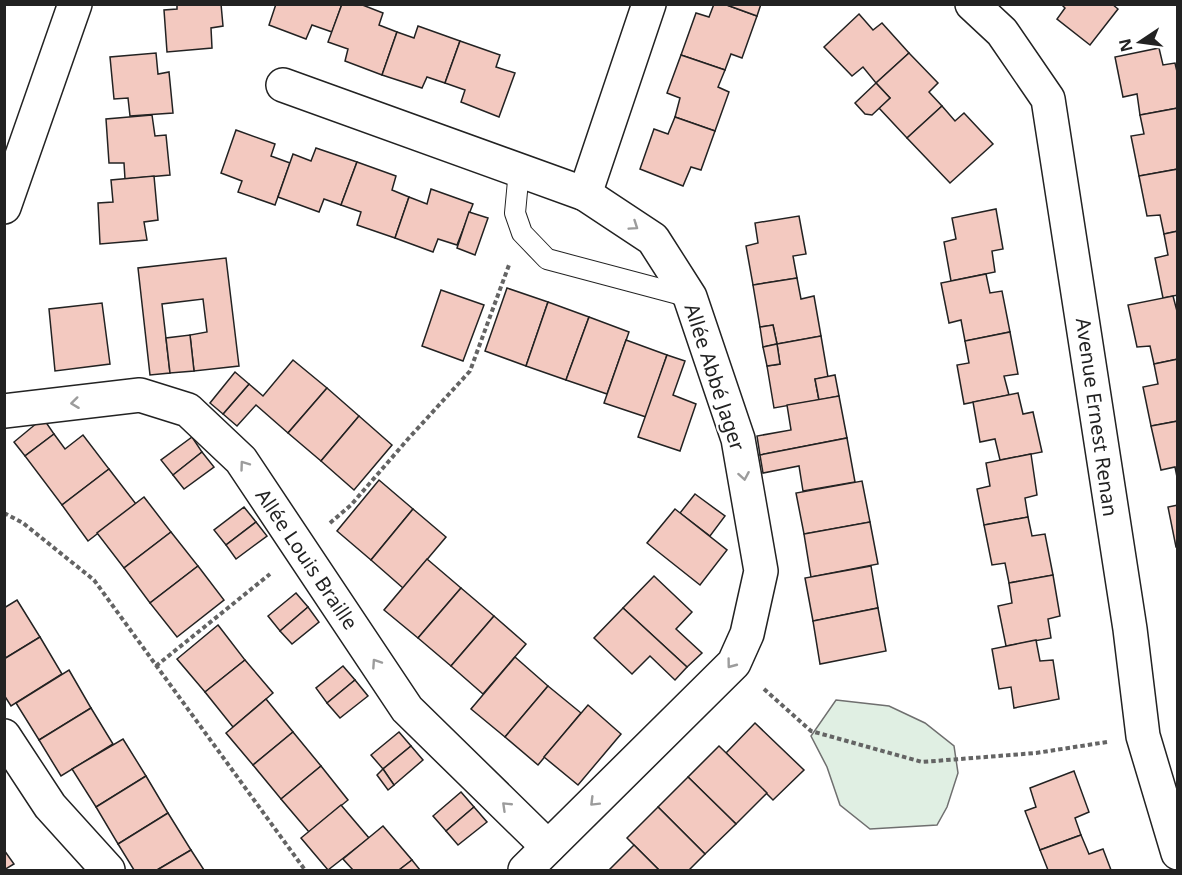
<svg xmlns="http://www.w3.org/2000/svg" width="1182" height="875" viewBox="0 0 1182 875" font-family="'Noto Sans',sans-serif">
<style>
.green{fill:#e0efe3;stroke:#6f6f6f;stroke-width:1.5}
.building{fill:#f3c9c0;stroke:#222;stroke-width:1.5}
.lines{fill:none;stroke-linecap:round;stroke-linejoin:round}
.lane-casing{stroke:#222;stroke-width:22}
.street-casing{stroke:#222;stroke-width:36}
.path{stroke:#646464;stroke-width:4;stroke-dasharray:4.5 3;stroke-linecap:butt}
.lane{stroke:#fff;stroke-width:20}
.street{stroke:#fff;stroke-width:33}
.oneway{stroke:#9c9c9c}
.labels{text-anchor:middle;dominant-baseline:central;stroke-width:4.5;stroke-linejoin:round;paint-order:stroke}
.street-label{font-size:20px;fill:#222;stroke:#fff}
</style>
<rect width="100%" height="100%" fill="#fff"/>
<polygon class="green" points="836,700 889,706 925,723 954,746 958,773 947,807 937,825 870,829 840,805 827,767 811,736"/>
<g class="building">
<polygon points="177,4 221,4 223,26 211,28 212,48 167,52 164,10 177,9"/>
<polygon points="276,4 342,4 332,32 312,25 306,39 269,25"/>
<polygon points="342,4 360,4 383,13 379,25 397,32 382,75 345,61 348,49 328,42"/>
<polygon points="714,4 724,4 757,16 742,58 731,54 725,70 681,55 696,13 709,17"/>
<polygon points="724,4 761,4 757,16"/>
<polygon points="1061,4 1112,4 1118,9 1090,45 1057,19 1065,8"/>
<polygon points="859,14 873,30 882,23 909,53 876,83 863,67 852,76 824,47"/>
<polygon points="418,26 460,41 445,83 427,77 422,88 382,75 397,32 414,38"/>
<polygon points="460,41 500,55 496,67 515,73 499,117 461,102 465,90 445,83"/>
<polygon points="1159,48 1163,65 1175,63 1178,76 1178,108 1140,115 1137,94 1123,97 1115,57"/>
<polygon points="156,53 158,74 169,72 173,113 130,116 128,98 114,99 110,57"/>
<polygon points="909,53 938,83 929,92 942,106 907,138 879,108 890,98 876,83"/>
<polygon points="681,55 725,70 718,87 729,92 715,131 675,117 680,98 667,93"/>
<polygon points="876,83 890,98 872,115 865,114 855,103"/>
<polygon points="942,106 955,121 964,113 993,144 950,183 907,138"/>
<polygon points="1178,108 1178,169 1139,176 1131,136 1144,134 1140,115"/>
<polygon points="152,115 155,136 166,135 170,175 125,179 124,163 109,163 106,119"/>
<polygon points="675,117 715,131 701,170 691,167 683,186 640,169 654,129 668,134"/>
<polygon points="236,130 275,144 271,156 290,163 275,205 238,192 242,181 221,173"/>
<polygon points="316,148 357,162 341,205 324,199 319,212 278,197 293,154 311,161"/>
<polygon points="357,162 396,176 392,190 409,197 395,238 357,225 361,212 341,205"/>
<polygon points="1178,169 1178,231 1164,234 1160,215 1147,216 1139,176"/>
<polygon points="154,176 158,220 144,222 147,240 100,244 98,203 113,202 111,180"/>
<polygon points="431,189 473,204 457,245 438,239 433,252 395,238 409,197 427,204"/>
<polygon points="996,209 1003,249 992,251 995,272 951,281 944,242 956,239 952,218"/>
<polygon points="469,212 488,218 475,255 457,248"/>
<polygon points="799,216 806,254 793,256 797,278 753,285 746,246 758,243 755,223"/>
<polygon points="1178,231 1178,295 1163,298 1155,258 1168,255 1164,234"/>
<polygon points="226,258 239,366 194,371 190,335 207,332 203,299 162,304 170,373 150,375 138,268"/>
<polygon points="986,274 990,293 1002,291 1010,332 965,341 961,320 949,323 941,283"/>
<polygon points="797,278 801,299 814,296 821,336 777,344 773,325 760,327 753,285"/>
<polygon points="507,288 548,302 526,366 485,351"/>
<polygon points="441,290 484,305 463,361 422,346"/>
<polygon points="1173,296 1178,315 1178,359 1154,364 1150,346 1137,347 1128,305"/>
<polygon points="548,302 589,317 566,380 526,366"/>
<polygon points="102,303 110,364 55,371 49,309"/>
<polygon points="589,317 629,332 607,394 566,380"/>
<polygon points="773,325 777,344 763,347 760,327"/>
<polygon points="1010,332 1018,374 1004,376 1009,395 964,404 957,365 969,363 965,341"/>
<polygon points="190,335 194,371 170,373 166,338"/>
<polygon points="821,336 828,377 815,379 819,400 774,408 767,366 780,364 777,344"/>
<polygon points="626,340 667,355 646,417 604,403"/>
<polygon points="777,344 780,364 767,366 763,347"/>
<polygon points="667,355 685,361 673,395 696,404 680,451 638,437"/>
<polygon points="1178,359 1178,421 1151,426 1143,387 1158,384 1154,364"/>
<polygon points="293,360 327,388 288,433 256,405 237,426 223,414 249,384 263,396"/>
<polygon points="235,372 249,384 223,414 210,403"/>
<polygon points="835,375 839,396 819,400 815,379"/>
<polygon points="327,388 359,416 321,461 288,433"/>
<polygon points="1018,393 1023,414 1033,412 1042,452 1000,460 995,439 980,442 973,402"/>
<polygon points="839,396 847,438 760,455 757,436 791,430 787,405"/>
<polygon points="359,416 392,445 354,490 321,461"/>
<polygon points="43,418 54,434 25,456 14,442"/>
<polygon points="1178,421 1178,482 1175,467 1161,470 1151,426"/>
<polygon points="54,434 65,449 83,435 109,469 62,505 25,456"/>
<polygon points="192,437 202,452 173,475 161,460"/>
<polygon points="847,438 855,482 803,491 799,466 763,473 760,455"/>
<polygon points="202,452 214,467 184,489 173,475"/>
<polygon points="1031,454 1037,495 1025,498 1028,517 984,525 977,489 990,486 986,463"/>
<polygon points="109,469 136,504 88,541 62,505"/>
<polygon points="379,480 413,509 371,560 337,531"/>
<polygon points="862,481 870,522 804,534 796,493"/>
<polygon points="695,494 725,516 710,536 680,513"/>
<polygon points="144,497 171,532 124,568 97,533"/>
<polygon points="1178,505 1178,547 1176,547 1168,507"/>
<polygon points="244,507 256,522 226,545 214,530"/>
<polygon points="413,509 446,537 403,588 371,560"/>
<polygon points="675,509 727,550 700,585 647,543"/>
<polygon points="1028,517 1032,536 1045,534 1053,575 1009,583 1005,563 992,565 984,525"/>
<polygon points="256,522 267,536 236,559 226,545"/>
<polygon points="870,522 878,564 811,577 804,534"/>
<polygon points="171,532 198,566 150,603 124,568"/>
<polygon points="427,559 461,588 418,638 384,610"/>
<polygon points="198,566 224,600 177,637 150,603"/>
<polygon points="871,566 878,608 813,621 805,578"/>
<polygon points="1053,575 1060,616 1048,619 1051,638 1006,646 998,606 1012,603 1009,583"/>
<polygon points="654,576 692,612 676,629 702,653 687,667 623,608"/>
<polygon points="461,588 494,616 451,666 418,638"/>
<polygon points="296,593 308,607 280,631 268,616"/>
<polygon points="17,600 40,637 4,659 4,608"/>
<polygon points="308,607 319,622 292,644 280,631"/>
<polygon points="623,608 687,667 675,680 650,656 632,674 594,638"/>
<polygon points="878,608 886,651 820,664 813,621"/>
<polygon points="494,616 526,644 483,694 451,666"/>
<polygon points="218,625 245,660 205,692 177,659"/>
<polygon points="40,637 62,674 11,706 4,695 4,659"/>
<polygon points="1036,640 1040,661 1053,660 1059,699 1014,708 1011,687 999,689 992,649"/>
<polygon points="515,657 548,686 505,737 471,709"/>
<polygon points="245,660 273,693 233,727 205,692"/>
<polygon points="343,666 355,680 327,703 316,688"/>
<polygon points="69,670 91,708 39,740 16,703"/>
<polygon points="355,680 368,696 340,718 327,703"/>
<polygon points="548,686 581,713 538,765 505,737"/>
<polygon points="266,699 293,732 253,765 226,733"/>
<polygon points="588,705 621,734 578,785 544,757"/>
<polygon points="91,708 113,744 61,776 39,740"/>
<polygon points="755,723 804,770 773,800 726,753"/>
<polygon points="293,732 321,766 281,799 253,765"/>
<polygon points="399,732 411,746 383,769 371,755"/>
<polygon points="123,739 146,776 96,807 72,769"/>
<polygon points="411,746 423,760 394,785 383,769"/>
<polygon points="719,746 767,793 736,824 688,777"/>
<polygon points="321,766 348,800 309,832 281,799"/>
<polygon points="383,769 394,785 388,790 377,775"/>
<polygon points="1074,771 1089,812 1075,818 1081,835 1040,850 1025,811 1036,807 1030,788"/>
<polygon points="146,776 168,813 118,844 96,807"/>
<polygon points="688,777 736,824 705,854 658,807"/>
<polygon points="461,792 474,807 446,831 433,816"/>
<polygon points="341,805 369,838 328,870 301,838"/>
<polygon points="474,807 487,822 458,845 446,831"/>
<polygon points="658,807 705,854 689,870 659,870 627,838"/>
<polygon points="168,813 191,850 157,870 134,870 118,844"/>
<polygon points="383,826 412,860 399,870 353,870 343,859"/>
<polygon points="1081,835 1089,854 1103,849 1111,870 1048,870 1040,850"/>
<polygon points="634,845 659,870 609,870"/>
<polygon points="4,850 14,864 4,870"/>
<polygon points="191,850 204,870 157,870"/>
<polygon points="412,860 420,870 399,870"/>
</g>
<g class="lines">
<g class="lane-casing">
<polyline id="lane" points="519,170 515,213 522,233 547,259 690,297"/>
</g>
<g class="street-casing">
<g id="street">
<polyline points="972,4 1002,32 1048,99 1130,629 1143,736 1178,853"/>
<polyline points="283,85 585,194 653,239 690,297 738,439 761,571 747,634 734,663 525,870"/>
<polyline points="585,194 649,4"/>
<polyline points="4,207 75,4"/>
<polyline points="4,411 140,395 188,410 241,460 407,709 548,847"/>
<polyline points="4,736 50,806 108,870"/>
</g>
</g>
<g class="path">
<polyline points="4,513 23,523 94,580 305,870"/>
<polyline points="330,523 351,505 408,439 470,371 509,265"/>
<polyline points="156,666 270,574"/>
<polyline points="764,689 811,731 922,762 1036,753 1107,742"/>
</g>
<use href="#lane" class="lane"/>
<use href="#street" class="street"/>
</g>
<defs><path id="oneway-chevron" d="M-2-3.5L2.5 0L-2 3.5" fill="none" stroke-width="1.6" stroke-linecap="round" stroke-linejoin="round" transform="scale(1.5)"/></defs>
<g class="oneway">
<use href="#oneway-chevron" transform="translate(634 226) rotate(34)"/>
<use href="#oneway-chevron" transform="translate(75 403) rotate(173)"/>
<use href="#oneway-chevron" transform="translate(244 465) rotate(-126)"/>
<use href="#oneway-chevron" transform="translate(744 476) rotate(80)"/>
<use href="#oneway-chevron" transform="translate(376 663) rotate(-124)"/>
<use href="#oneway-chevron" transform="translate(731 664) rotate(127)"/>
<use href="#oneway-chevron" transform="translate(594 802) rotate(135)"/>
<use href="#oneway-chevron" transform="translate(506 806) rotate(-136)"/>
</g>
<g class="labels">
<g class="street-label">
<text transform="translate(715 377) rotate(72)">Allée Abbé Jager</text>
<text transform="translate(1097 417) rotate(82)">Avenue Ernest Renan</text>
<text transform="translate(307 559) rotate(56)">Allée Louis Braille</text>
</g>
</g>
<rect width="1182" height="875" fill="none" stroke="#222222" stroke-width="12"/>
<g transform="translate(1140 42) rotate(257)" stroke="#ffffff" stroke-width="4.5" paint-order="stroke">
<path d="M0-4.5L10 22L0 15L-10 22Z" fill="#222222"/>
<text y="-9" font-size="16" font-weight="bold" text-anchor="middle" fill="#222222">N</text>
</g>
</svg>
